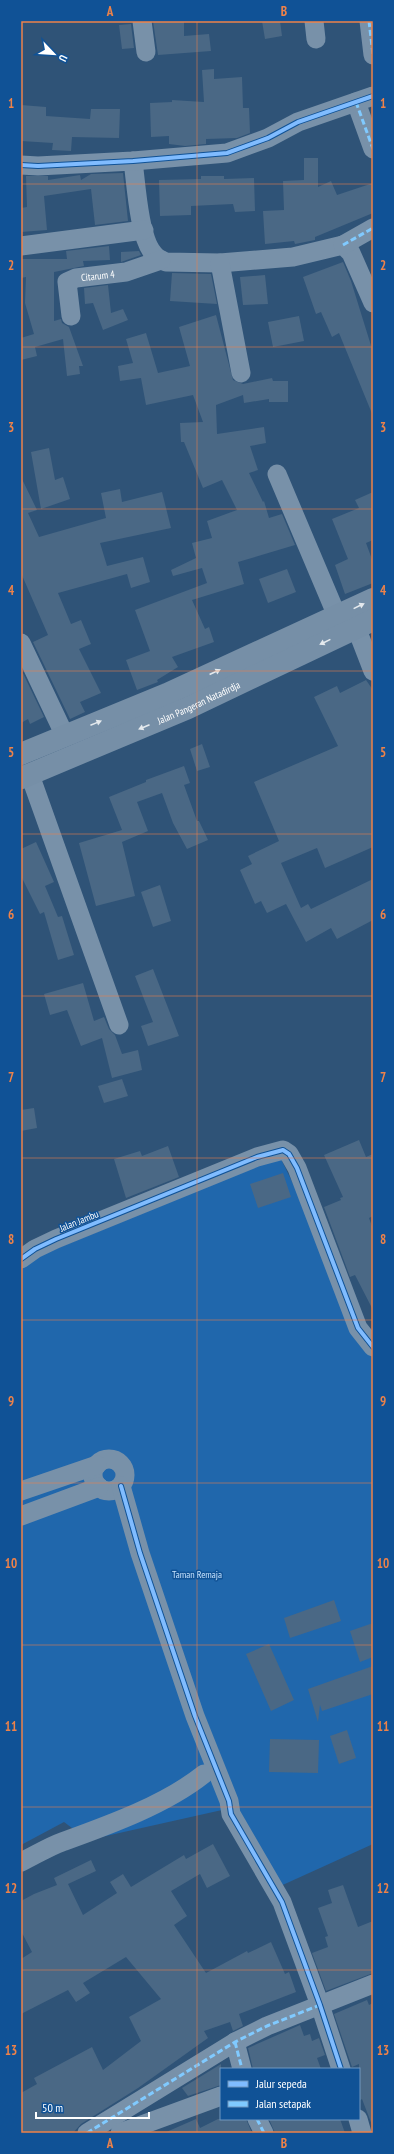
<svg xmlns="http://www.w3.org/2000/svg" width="394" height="2154" viewBox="0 0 394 2154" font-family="'PT Sans Narrow',sans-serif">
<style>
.green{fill:#2067ac}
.building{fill:#4a6885}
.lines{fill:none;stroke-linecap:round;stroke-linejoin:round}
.minor{stroke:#7891a9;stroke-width:19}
.major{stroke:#768fa7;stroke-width:22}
.quiet{stroke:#80caff;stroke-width:3;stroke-dasharray:6 3;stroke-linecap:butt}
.cycleway-casing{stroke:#105296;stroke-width:6}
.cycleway{stroke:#80bcff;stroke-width:4}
.oneway{fill:#e4e9ed}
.grid{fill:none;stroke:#ee8249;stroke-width:1;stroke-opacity:0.55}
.labels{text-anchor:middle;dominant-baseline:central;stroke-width:3;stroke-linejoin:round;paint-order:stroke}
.street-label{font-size:10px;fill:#fff;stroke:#105296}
.park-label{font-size:10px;fill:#c7e3fe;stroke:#105296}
.neatline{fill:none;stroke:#ee8249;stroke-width:1.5}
.grid-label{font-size:13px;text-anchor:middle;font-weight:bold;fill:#ee8249}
</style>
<rect width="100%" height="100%" fill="#2f5377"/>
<polygon class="green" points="280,1157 368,1337 373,1341 373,1844 276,1888 231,1808 88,1840 64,1822 21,1845 21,1263"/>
<g class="building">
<polygon points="153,21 184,21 184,36 209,34 211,51 158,55"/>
<polygon points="262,21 280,21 282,36 265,39"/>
<polygon points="131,24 134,48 122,49 119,25"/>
<polygon points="214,69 214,79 242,77 243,108 249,108 250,133 237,138 206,139 206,144 185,146 169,144 169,136 151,137 150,103 172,102 172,100 204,102 202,70"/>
<polygon points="21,105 46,107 46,116 90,119 91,109 120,109 119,138 72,137 71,151 52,150 53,143 21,141"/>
<polygon points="304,158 318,158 318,187 331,181 337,195 373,183 373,213 315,237 315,240 295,244 294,241 265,244 263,211 284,210 283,181 304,180"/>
<polygon points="123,173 128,221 95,225 91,189 44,196 47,230 21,232 21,208 27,207 26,176 48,176 48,180 80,175 81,180 91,174"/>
<polygon points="201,176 224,176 224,179 254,178 255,211 235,212 233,204 191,206 191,215 160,216 159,180 201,179"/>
<polygon points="109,246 110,260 83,261 84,266 54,272 54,321 61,319 62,323 69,327 83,366 79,366 80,374 67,376 63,339 35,347 37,356 21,360 21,338 34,334 25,303 26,277 21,278 21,259 67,259 66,251"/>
<polygon points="139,251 141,255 121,262 121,252"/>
<polygon points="343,262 351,281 373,352 373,416 339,333 332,337 321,312 316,314 303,277"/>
<polygon points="172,273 211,274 217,304 170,301"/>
<polygon points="265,275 268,304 243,305 240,277"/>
<polygon points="108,285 111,313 123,309 128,320 103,330 93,303 85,304 84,288"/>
<polygon points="216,315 233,380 243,384 272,378 273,381 288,381 288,402 269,402 269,399 244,403 243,395 216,405 217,434 264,427 266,443 250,446 258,470 249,473 263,502 264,501 269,518 282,514 295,545 238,562 244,584 192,600 205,629 209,627 214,642 172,657 178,667 157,680 158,682 137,690 126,660 150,651 135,610 207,583 202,568 173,576 171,570 196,558 192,543 212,538 207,521 237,510 222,480 203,488 184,442 181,442 180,423 203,422 193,395 146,405 141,378 120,381 118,366 133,363 126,339 146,333 158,373 190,366 179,327"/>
<polygon points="299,316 304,341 273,347 268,322"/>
<polygon points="49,448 55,480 63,477 70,499 41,509 31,452"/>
<polygon points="21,477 37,510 28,513 39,537 106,518 101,493 120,489 122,502 162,492 171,528 100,543 107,566 143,557 150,582 131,588 127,574 58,593 71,624 81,620 91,644 79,649 101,693 80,702 85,712 70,719 33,642 48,635 21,573"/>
<polygon points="373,492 373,540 366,543 373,562 373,583 345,594 335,565 348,559 332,519 359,508 355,500"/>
<polygon points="287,569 296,592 268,603 259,579"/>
<polygon points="21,669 44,717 30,724 28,719 21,723"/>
<polygon points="366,680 373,690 373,847 325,868 317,848 281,863 301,908 308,904 311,909 373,879 373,920 337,939 331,928 306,942 286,904 267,913 261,901 255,904 240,870 252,864 248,856 279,841 254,782 338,746 314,697 337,686 340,693"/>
<polygon points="202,744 210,767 197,771 190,749"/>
<polygon points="184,766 190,783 184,785 197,821 199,821 208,840 187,849 173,823 162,793 137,802 148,831 122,842 135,896 96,906 79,843 122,830 109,797 146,782 146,780"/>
<polygon points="36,842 54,882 45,886 58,917 62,916 74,955 58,960 44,912 40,914 21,876 21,849"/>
<polygon points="160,885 171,921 153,927 141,892"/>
<polygon points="153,969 179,1036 148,1046 141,1026 153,1022 135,976"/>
<polygon points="83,983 94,1021 104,1017 109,1029 115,1035 122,1054 138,1050 142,1070 112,1078 102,1038 81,1046 67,1010 50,1015 44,994"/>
<polygon points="122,1079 128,1096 104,1103 98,1086"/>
<polygon points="34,1108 37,1128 21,1131 21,1110"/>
<polygon points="359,1140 366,1157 373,1154 373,1216 369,1218 373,1229 373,1310 355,1275 350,1277 324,1207 341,1200 340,1198 343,1197 324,1155"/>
<polygon points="168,1146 179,1177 126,1198 114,1159 140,1151 142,1156"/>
<polygon points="283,1173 291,1197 258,1208 250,1184"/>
<polygon points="334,1600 341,1621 290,1638 284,1618"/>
<polygon points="373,1623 373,1657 360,1662 350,1631"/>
<polygon points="269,1644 294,1700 271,1711 246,1654"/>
<polygon points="373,1666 373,1694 322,1711 320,1705 318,1722 308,1689"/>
<polygon points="347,1730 356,1758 339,1764 330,1736"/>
<polygon points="270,1739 319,1740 318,1773 269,1772"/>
<polygon points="213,1844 230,1876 207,1888 200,1874 171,1891 187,1916 174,1925 206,1973 247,1951 248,1953 271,1942 285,1974 289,1972 296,1992 239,2014 243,2026 233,2031 230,2022 204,2031 208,2038 138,2088 81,2124 73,2133 21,2133 21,2093 37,2084 34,2078 92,2047 103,2070 141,2041 129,2017 161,1999 126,1957 83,1983 90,1993 76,2002 68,1990 21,2014 21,1959 32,1952 21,1931 21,1901 34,1894 57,1885 54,1878 91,1860 96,1871 68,1884 83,1915 117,1893 110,1882 123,1874 131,1887 184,1855 186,1859"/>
<polygon points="343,1885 358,1927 373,1921 373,1973 326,1991 312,1953 328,1947 325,1937 328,1936 318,1908 332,1903 328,1890"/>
<polygon points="367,2000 369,2005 373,2003 372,2125 362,2099 359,2101 359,2064 352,2067 334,2014"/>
<polygon points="300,2025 304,2036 310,2034 312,2041 319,2038 325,2055 317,2058 321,2069 253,2069 248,2048"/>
<polygon points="221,2064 221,2085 188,2096 182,2088"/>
<polygon points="196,2119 200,2128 218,2119 246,2119 252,2133 164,2133"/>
<polygon points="269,2119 340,2119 345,2133 275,2133"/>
</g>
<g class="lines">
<g class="minor">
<polyline points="142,21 146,52"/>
<polyline points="314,21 316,39"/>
<polyline points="369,21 373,55"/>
<polyline points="356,102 373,149"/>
<path d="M133,161c3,22 6,76 20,92 3,5 8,7 13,9l54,1 73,-6 50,-12 8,8 22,50"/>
<polyline points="21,165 38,166 133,161 227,153 268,138 298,122 373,96"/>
<polyline points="343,245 373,228"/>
<polyline points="21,246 144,230"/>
<polyline points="220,263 241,373"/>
<path id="s1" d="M71,316l-4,-34 9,-4 50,-6 35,-12"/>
<polyline points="277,474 337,616"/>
<polyline points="356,627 373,671"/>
<polyline points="21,643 65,736"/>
<polyline points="30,775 119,1025"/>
<polyline points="21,1259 35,1249 56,1239 257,1157 283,1150 289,1154 297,1168 358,1328 373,1347"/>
<circle cx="109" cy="1475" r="16"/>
<polyline points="121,1486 140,1553 195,1716 229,1801 231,1814 282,1902 320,2005 341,2069"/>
<polyline points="21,1491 97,1465"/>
<polyline points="21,1516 99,1487"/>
<path d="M21,1862c13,-6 27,-15 41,-20 47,-17 103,-37 142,-68"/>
<polyline points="235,2042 242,2069"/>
<polyline points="257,2119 264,2133"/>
<polyline points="358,2119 362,2133"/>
<polyline points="87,2133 235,2042 267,2026 373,1984"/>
<polyline points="120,2133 221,2096"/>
</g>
<g class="major">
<polyline points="21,754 167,694 373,599"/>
<path id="s2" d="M21,778l167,-70 185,-88"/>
</g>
<g class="quiet">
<polyline points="369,21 373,55"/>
<polyline points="356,102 373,149"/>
<polyline points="343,245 373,228"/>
<polyline points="235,2042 242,2069"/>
<polyline points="257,2119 264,2133"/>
<polyline points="87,2133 235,2042 267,2026 320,2005"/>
</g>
<g class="cycleway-casing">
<g id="cycleway">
<polyline points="21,165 38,166 133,161 227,153 268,138 298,122 373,96"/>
<polyline points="21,1259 35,1249 56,1239 257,1157 283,1150 289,1154 297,1168 358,1328 373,1347"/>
<polyline points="121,1486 140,1553 195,1716 229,1801 231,1814 282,1902 320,2005 341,2069"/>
</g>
</g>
<use href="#cycleway" class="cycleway"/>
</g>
<defs><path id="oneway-solid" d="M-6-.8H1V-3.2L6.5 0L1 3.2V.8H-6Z"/></defs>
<g class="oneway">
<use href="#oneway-solid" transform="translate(359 606) rotate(-26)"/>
<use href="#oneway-solid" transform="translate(325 642) rotate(154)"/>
<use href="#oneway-solid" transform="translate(215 672) rotate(-25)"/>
<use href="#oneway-solid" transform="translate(96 723) rotate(-22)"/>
<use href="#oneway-solid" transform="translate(144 727) rotate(157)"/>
</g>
<path class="grid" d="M197,21v2112M21,184h352M21,347h352M21,509h352M21,671h352M21,834h352M21,996h352M21,1158h352M21,1320h352M21,1483h352M21,1645h352M21,1807h352M21,1970h352"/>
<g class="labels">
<g class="street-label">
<text stroke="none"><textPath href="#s1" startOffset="66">Citarum 4</textPath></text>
<text stroke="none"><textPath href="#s2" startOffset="193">Jalan Pangeran Natadirdja</textPath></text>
<text transform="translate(79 1221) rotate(-22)">Jalan Jambu</text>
</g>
<g class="park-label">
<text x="197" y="1574">Taman Remaja</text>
</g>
</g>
<rect width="394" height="2154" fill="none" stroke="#105296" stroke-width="44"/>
<rect x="220" y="2068" width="140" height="52" fill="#105296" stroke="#7097c0"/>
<rect x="228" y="2081" width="20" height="6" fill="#80bcff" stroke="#7097c0"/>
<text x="256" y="2088" font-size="12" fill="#ffffff">Jalur sepeda</text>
<rect x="228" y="2101" width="20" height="6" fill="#80caff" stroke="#7097c0"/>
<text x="256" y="2108" font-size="12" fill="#ffffff">Jalan setapak</text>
<g transform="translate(54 54) rotate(115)" stroke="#105296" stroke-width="3" paint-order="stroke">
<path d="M0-3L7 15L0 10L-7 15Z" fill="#ffffff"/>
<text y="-6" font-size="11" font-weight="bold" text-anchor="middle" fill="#ffffff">U</text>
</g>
<path d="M36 2112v6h113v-6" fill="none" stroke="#ffffff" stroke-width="2"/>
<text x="42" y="2112" font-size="12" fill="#ffffff" stroke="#105296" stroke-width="3" paint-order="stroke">50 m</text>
<rect x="22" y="22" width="350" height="2110" class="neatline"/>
<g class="grid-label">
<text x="110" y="16">A</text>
<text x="284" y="16">B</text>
<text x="11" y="108">1</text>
<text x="383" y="108">1</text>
<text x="11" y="270">2</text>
<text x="383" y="270">2</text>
<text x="11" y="432">3</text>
<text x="383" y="432">3</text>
<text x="11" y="595">4</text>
<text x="383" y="595">4</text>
<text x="11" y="757">5</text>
<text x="383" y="757">5</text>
<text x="11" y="919">6</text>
<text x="383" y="919">6</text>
<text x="11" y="1082">7</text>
<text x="383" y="1082">7</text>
<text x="11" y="1244">8</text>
<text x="383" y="1244">8</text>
<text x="11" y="1406">9</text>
<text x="383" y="1406">9</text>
<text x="11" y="1568">10</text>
<text x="383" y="1568">10</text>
<text x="11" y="1731">11</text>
<text x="383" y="1731">11</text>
<text x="11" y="1893">12</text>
<text x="383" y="1893">12</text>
<text x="11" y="2055">13</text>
<text x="383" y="2055">13</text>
<text x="110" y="2148">A</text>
<text x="284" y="2148">B</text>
</g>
</svg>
